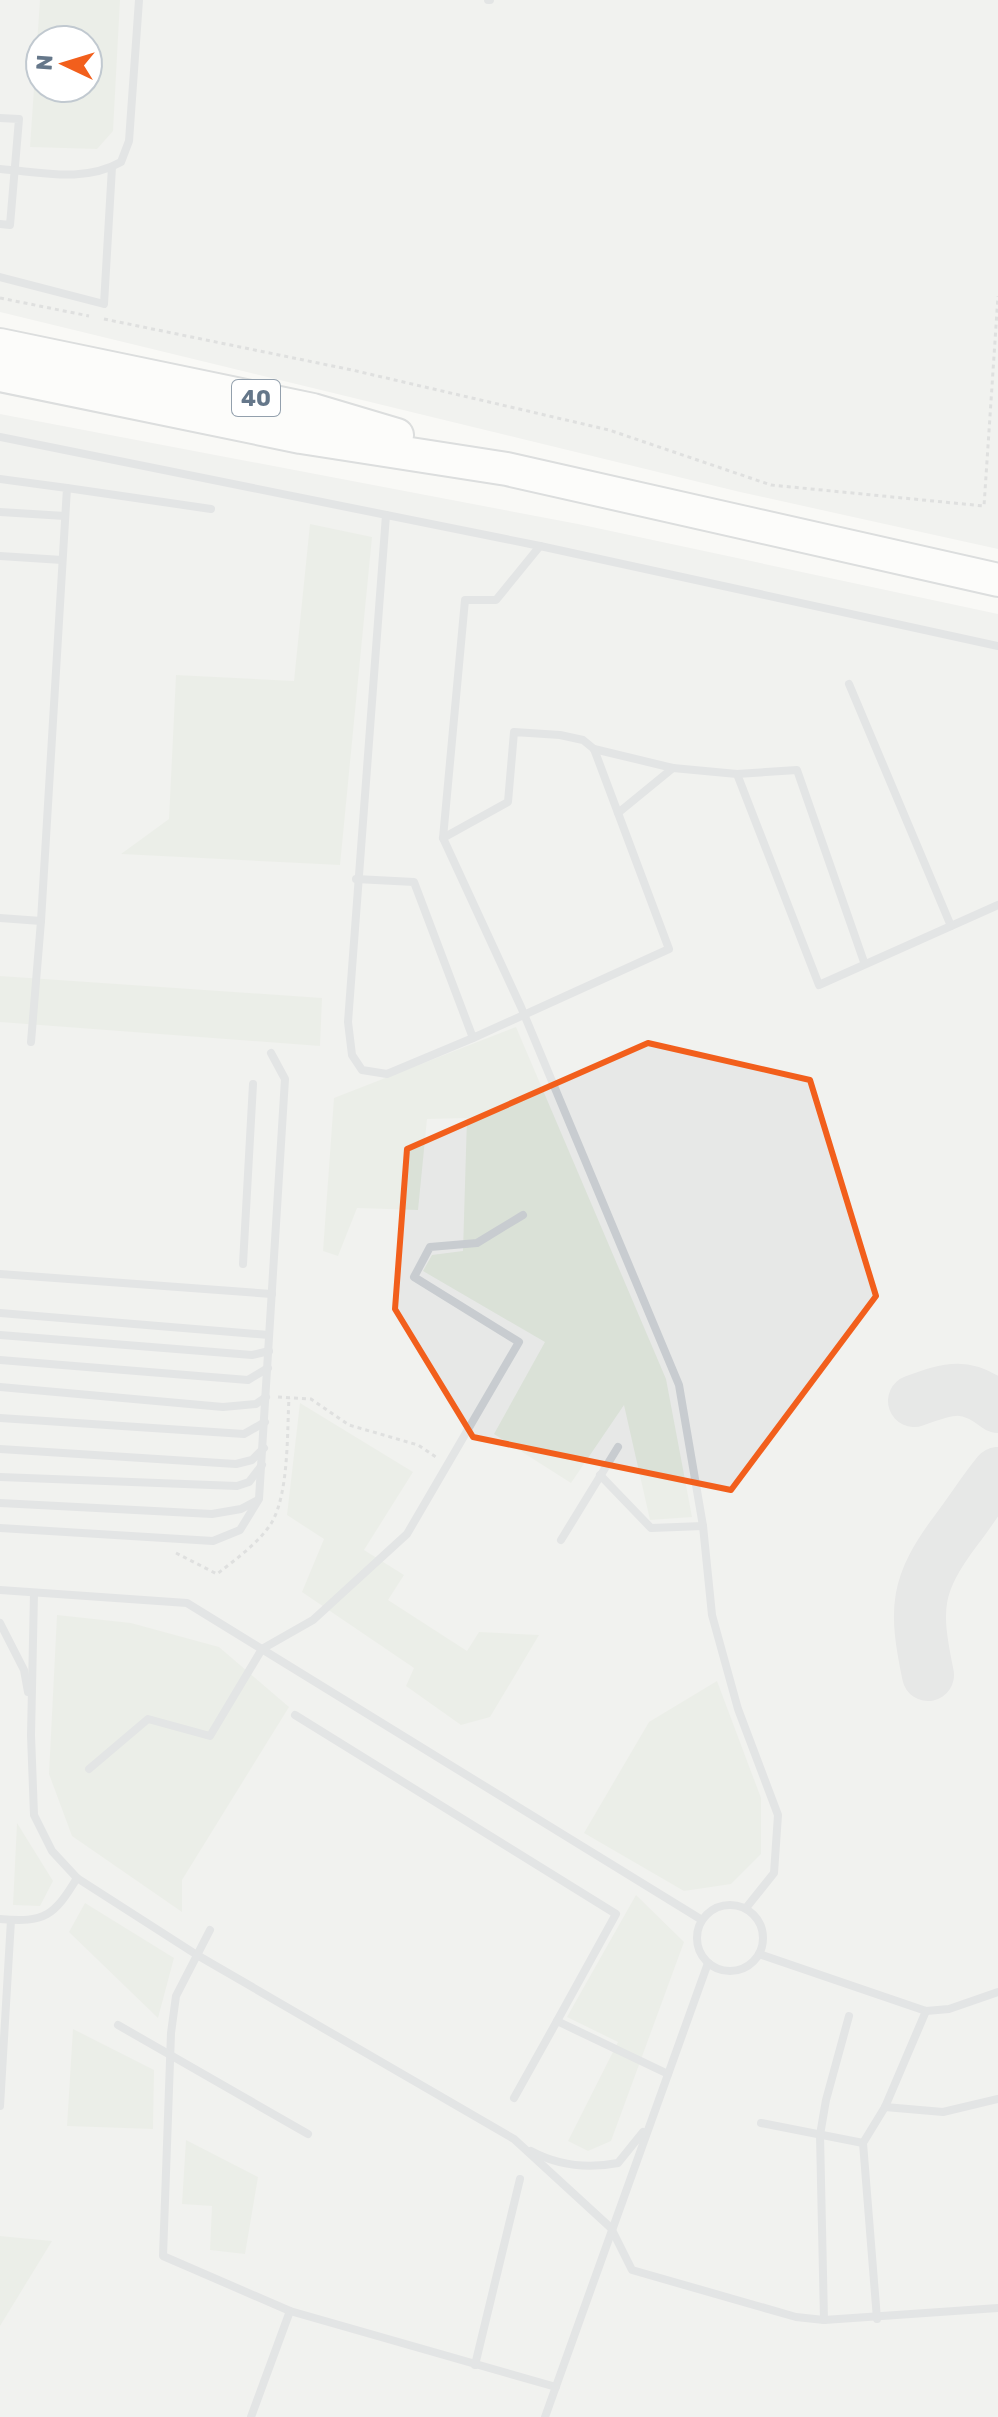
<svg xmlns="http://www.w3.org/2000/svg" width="998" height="2417" viewBox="0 0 998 2417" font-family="Rubik,sans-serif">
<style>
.built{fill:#e7e8e7;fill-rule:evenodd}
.green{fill:#dae1d7;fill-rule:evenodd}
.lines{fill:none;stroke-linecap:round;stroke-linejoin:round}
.taxiway{stroke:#d0d2d4;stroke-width:52}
.highway-casing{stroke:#b8bcc0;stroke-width:36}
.path{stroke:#bfc2c4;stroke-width:3;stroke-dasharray:4 4;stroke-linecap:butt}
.lane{stroke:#c8ccd0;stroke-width:8}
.highway{stroke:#fff;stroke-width:32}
.marked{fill:none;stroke:#f25f1c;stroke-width:6;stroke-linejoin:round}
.labels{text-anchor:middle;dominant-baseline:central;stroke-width:8;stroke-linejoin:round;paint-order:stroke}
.shield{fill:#fff;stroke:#93a0ad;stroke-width:2}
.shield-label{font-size:22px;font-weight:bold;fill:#65778a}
</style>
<rect width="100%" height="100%" fill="#f9f9f6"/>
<g class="built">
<path d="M0,0h998v549l-258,-57 -740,-180zM40,40h48v48h-48z"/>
<polygon points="0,414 578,524 998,614 998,2417 0,2417"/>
</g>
<g class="green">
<path d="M40,0h80l-7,131 -16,18 -67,-2zM40,40h48v48h-48z"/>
<polygon points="310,524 372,537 340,865 121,854 169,819 176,675 294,681"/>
<polygon points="0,976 322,998 320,1046 0,1022"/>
<polygon points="516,1027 666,1379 692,1517 650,1520 624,1405 571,1483 494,1434 545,1342 423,1271 432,1255 463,1251 467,1118 427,1119 418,1210 357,1208 338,1256 323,1251 334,1098"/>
<polygon points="300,1403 413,1472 364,1550 404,1575 388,1600 467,1651 479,1632 539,1635 490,1717 461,1725 406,1686 414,1668 302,1592 324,1539 287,1515"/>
<polygon points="57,1615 131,1623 219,1647 289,1707 182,1880 182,1912 72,1836 49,1774"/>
<polygon points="717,1681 761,1798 761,1854 731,1884 684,1891 584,1833 649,1722"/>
<polygon points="17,1823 53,1881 40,1906 13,1905"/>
<polygon points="636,1895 684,1942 611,2141 588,2151 568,2141 618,2042 567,2017"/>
<polygon points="85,1903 174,1958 158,2018 69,1932"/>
<polygon points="73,2029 154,2070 153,2129 67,2126"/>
<polygon points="186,2140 258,2177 245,2254 210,2250 212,2206 182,2204"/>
<polygon points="0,2236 52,2241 0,2326"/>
</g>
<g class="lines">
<g class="taxiway">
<path d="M914,1401c36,-13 52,-19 84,6"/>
<path d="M928,1675c-14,-67 -13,-90 29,-146 14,-18 26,-38 41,-56"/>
</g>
<g class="highway-casing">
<g id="highway">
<polyline points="0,345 313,410 397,435"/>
<polyline points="0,375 301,437 507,469 998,580"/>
</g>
</g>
<g class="path">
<polyline points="0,298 89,316"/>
<polyline points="104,319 352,370 609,430 771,485 984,506 998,296"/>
<polyline points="278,1397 311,1399 349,1425 418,1445 436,1457"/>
<path d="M176,1553l41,21c19,-15 42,-31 55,-52 17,-30 15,-90 17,-124"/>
</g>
<g class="lane">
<polyline points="488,0 490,0"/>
<polyline points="0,118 19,119 10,225 0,224"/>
<path d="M0,169c41,3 84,14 121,-7l8,-21 10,-141"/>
<polyline points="0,277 104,304 112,167"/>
<polyline points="0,437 540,546 496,600 465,600 443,838 521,1007 679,1385 703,1526 712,1615 738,1709 778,1815 774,1873 746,1908"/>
<polyline points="0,479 67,488 41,921 0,918"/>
<polyline points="67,488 211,509"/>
<polyline points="0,512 65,516"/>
<polyline points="386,515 348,1022 352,1055 362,1070 387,1074 473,1038"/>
<polyline points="540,546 998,646"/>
<polyline points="0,556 62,560"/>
<polyline points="849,684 951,926 998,905"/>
<polyline points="594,749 673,768 618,813"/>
<polyline points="673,768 737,774"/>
<polyline points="356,879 414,882 473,1038 669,949 594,749 583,740 560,735 514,732 508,802 443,838"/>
<polyline points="864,962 797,770 737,774 819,985 951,926"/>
<polyline points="31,1042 41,921"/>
<polyline points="243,1264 253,1084"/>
<polyline points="0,1274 272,1294"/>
<polyline points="0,1313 269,1335"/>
<polyline points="0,1335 252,1355 269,1351"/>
<polyline points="0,1360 248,1380 268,1368"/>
<polyline points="0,1387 223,1407 256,1404 266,1397"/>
<polyline points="0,1418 244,1434 265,1422"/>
<polyline points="0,1449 236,1464 252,1460 264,1448"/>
<polyline points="600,1475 651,1528 703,1526"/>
<polyline points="0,1477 237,1486 249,1482 262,1465"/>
<polyline points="0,1503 212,1514 241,1509 256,1501"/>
<polyline points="0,1528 213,1541 240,1530 259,1499 285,1079 271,1053"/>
<polyline points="561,1540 618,1447"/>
<polyline points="0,1590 187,1603 702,1920"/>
<polyline points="34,1593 31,1735 34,1815 52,1851 77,1878 197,1955 514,2139 611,2228 632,2270 796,2317 824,2320 998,2308"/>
<polyline points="0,1623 24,1670 28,1692"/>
<polyline points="295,1715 616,1914 557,2021"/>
<polyline points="89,1769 148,1719 210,1736 262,1649 313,1620 407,1534 519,1342 414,1277 430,1247 477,1243 523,1215"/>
<circle cx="730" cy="1938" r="33"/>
<path d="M0,1919c45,4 54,-3 77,-41"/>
<polyline points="210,1930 176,1996 171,2033 163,2256 290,2311 251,2417"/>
<polyline points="759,1954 926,2011 949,2009 998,1992"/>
<polyline points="118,2025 308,2134"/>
<polyline points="514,2098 557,2021 668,2074"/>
<polyline points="0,2106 11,1920"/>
<polyline points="885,2107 943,2112 998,2099"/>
<polyline points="761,2123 863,2143"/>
<path d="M531,2151c28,15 56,18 87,12l25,-31"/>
<polyline points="290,2311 556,2387"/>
<polyline points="877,2319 863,2143 885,2107 926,2011"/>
<polyline points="824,2320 820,2135 826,2100 849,2016"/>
<polyline points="475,2365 520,2179"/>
<polyline points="545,2417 708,1963"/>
</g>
<use href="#highway" class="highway"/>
</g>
<path d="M0 0H998V2417H0ZM648,1043l162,37 66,216 -145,194 -258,-53 -78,-128 12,-160z" fill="#f9f9f6" fill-opacity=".55" fill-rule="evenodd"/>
<path class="marked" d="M648,1043l162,37 66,216 -145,194 -258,-53 -78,-128 12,-160z"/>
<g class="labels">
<rect class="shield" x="232" y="380" width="48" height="36" rx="6"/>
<g class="shield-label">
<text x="256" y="398">40</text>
</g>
</g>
<g transform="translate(64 64) rotate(274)"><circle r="38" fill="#ffffff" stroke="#c1c9d0" stroke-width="2"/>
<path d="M0-6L14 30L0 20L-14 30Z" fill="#f25f1c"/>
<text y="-12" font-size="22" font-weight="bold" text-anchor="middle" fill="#65778a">N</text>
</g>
</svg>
